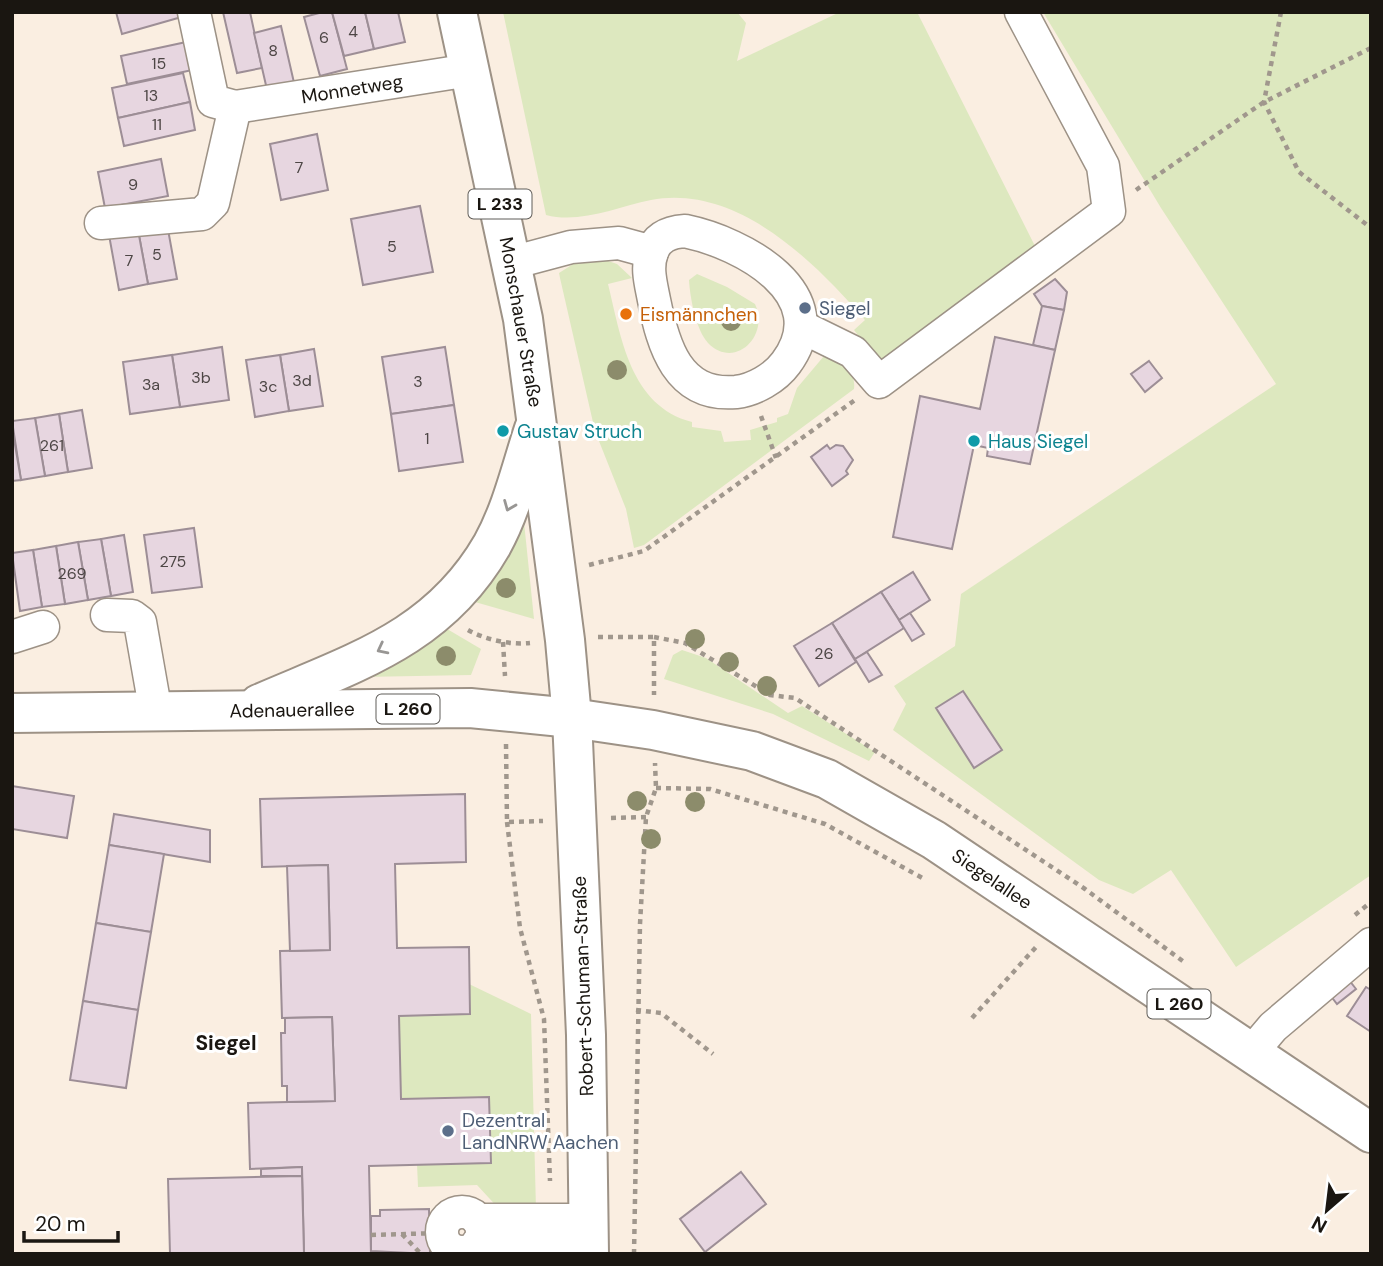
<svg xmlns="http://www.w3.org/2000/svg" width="1383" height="1266" viewBox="0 0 1383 1266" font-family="'DM Sans',sans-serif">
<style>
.green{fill:#dde8bf}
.building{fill:#e7d6e0;stroke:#9d8e96;stroke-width:2}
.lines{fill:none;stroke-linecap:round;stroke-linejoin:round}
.minor-casing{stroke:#9d9286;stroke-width:35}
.major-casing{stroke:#9d9286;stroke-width:42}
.path{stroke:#a0978d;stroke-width:4.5;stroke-dasharray:5 5;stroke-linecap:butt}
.minor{stroke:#fff;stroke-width:32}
.major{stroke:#fff;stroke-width:38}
.tree{fill:#8c8c6b}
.oneway{stroke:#989694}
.service-dot{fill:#5c6f8a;stroke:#fff;stroke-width:2.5}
.food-dot{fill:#e8710a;stroke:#fff;stroke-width:2.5}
.culture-dot{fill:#0f9aa8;stroke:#fff;stroke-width:2.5}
.labels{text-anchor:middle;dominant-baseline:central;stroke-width:6;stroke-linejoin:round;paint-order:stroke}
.number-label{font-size:16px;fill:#4d4645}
.shield{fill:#fff;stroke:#5f5c58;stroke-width:2}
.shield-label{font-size:18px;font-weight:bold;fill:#1a1611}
.street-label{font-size:19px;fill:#1a1611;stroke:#fff}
.service-label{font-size:19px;fill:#4e5e75;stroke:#fff;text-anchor:start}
.food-label{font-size:19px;fill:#c56008;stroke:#fff;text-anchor:start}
.culture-label{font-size:19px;fill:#0d838f;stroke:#fff;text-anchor:start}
.neighbourhood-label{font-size:21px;font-weight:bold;fill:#1a1611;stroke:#fff}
</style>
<rect width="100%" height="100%" fill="#faeee1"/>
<g class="green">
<path d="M503,12h234l9,11 -9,38 103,-49h77l121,240 -154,109 -8,-3 -22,-28 11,-10c-51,-59 -128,-136 -214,-120 -34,7 -71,24 -105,15z"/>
<polygon points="1043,12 1371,12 1371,875 1236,967 1171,870 1133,894 1099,880 893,730 906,704 894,686 955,646 961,594 1276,384 1161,208"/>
<path d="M599,258l18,6 15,14 -24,6c13,53 22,122 84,138v5l29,4 3,11 27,-2 -1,-10 27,-8v-4l11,-4 9,-26 27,-32 10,-1c11,10 22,18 20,34l-210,156 -10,3 -8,-39 -31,-78 -35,-153 -1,-5 19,-12z"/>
<path d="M697,274l30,13 28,17c15,33 -21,66 -47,39 -12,-13 -18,-45 -19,-63z"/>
<polygon points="521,520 524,522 534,619 468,600"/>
<polygon points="442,626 481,649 471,675 362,677"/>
<polygon points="682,650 706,658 788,713 802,706 875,752 869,761 773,714 664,679 673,655"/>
<polygon points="469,984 531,1014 536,1209 501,1211 477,1185 418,1187 417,1164 491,1163 488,1097 401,1099 399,1016"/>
</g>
<g class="building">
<polygon points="116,12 184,12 185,16 122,34"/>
<polygon points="223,12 250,12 262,68 237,73"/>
<polygon points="323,12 332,12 347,69 320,76 304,17"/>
<polygon points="332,12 365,12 374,49 344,56"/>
<polygon points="365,12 398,12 405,42 374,49"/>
<polygon points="281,26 295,87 268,94 254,33"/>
<polygon points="191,41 197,69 127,84 121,56"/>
<polygon points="183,73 190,102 118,118 112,88"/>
<polygon points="190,102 195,130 124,146 118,118"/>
<polygon points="317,134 328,190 281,200 270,144"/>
<polygon points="161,159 168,196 105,208 98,172"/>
<polygon points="420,206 433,272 363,285 351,219"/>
<polygon points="167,224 177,279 148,284 138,230"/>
<polygon points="138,230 148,284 119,290 109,235"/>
<polygon points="1055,279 1067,292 1064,310 1042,306 1034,294"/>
<polygon points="1042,306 1064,310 1055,350 1033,345"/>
<polygon points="995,337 1055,350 1030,464 987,456 988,448 974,445 952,549 893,537 920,396 980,409"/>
<polygon points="222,347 229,400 180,407 172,355"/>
<polygon points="445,347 454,405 391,414 382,357"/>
<polygon points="314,349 323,406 289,411 280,355"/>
<polygon points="172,355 180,407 130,414 123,362"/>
<polygon points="280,355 289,411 255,417 246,360"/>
<polygon points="1149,361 1162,378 1145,392 1131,374"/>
<polygon points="454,405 463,462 399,471 391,414"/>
<polygon points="82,410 92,468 68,472 59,414"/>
<polygon points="59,414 68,472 45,476 35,418"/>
<polygon points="35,418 45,476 21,480 12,421"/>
<polygon points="12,427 21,480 12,481"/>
<polygon points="827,445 830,449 836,445 843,446 853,460 846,471 848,474 832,486 811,457"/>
<polygon points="194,528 202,587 152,593 144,535"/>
<polygon points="124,535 133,592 111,596 101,539"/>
<polygon points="101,539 111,596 88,600 78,542"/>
<polygon points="78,542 88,600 65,604 56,546"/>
<polygon points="56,546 65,604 42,607 33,550"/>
<polygon points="33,550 42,607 20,611 12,553"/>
<polygon points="913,572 930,600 899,620 881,592"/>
<polygon points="881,592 904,628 855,659 832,623"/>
<polygon points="910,613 924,634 912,641 899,620"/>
<polygon points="832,623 856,662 819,686 794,646"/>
<polygon points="867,652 882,675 869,682 855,659"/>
<polygon points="963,691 1002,750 974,768 936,708"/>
<polygon points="12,786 74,796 67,838 12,829"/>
<polygon points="465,794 466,862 395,864 397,948 469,947 470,1014 399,1016 401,1099 489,1097 491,1163 369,1166 371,1254 304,1254 302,1167 250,1169 248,1103 335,1101 332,1017 282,1018 280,951 330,950 328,865 262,867 260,799"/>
<polygon points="114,814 210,830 210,862 109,845"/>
<polygon points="109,845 164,854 151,932 96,923"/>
<polygon points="328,865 330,950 290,951 287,866"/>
<polygon points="96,923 151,932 138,1010 83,1001"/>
<polygon points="1349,980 1356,989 1337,1004 1330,995"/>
<polygon points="1366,987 1371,990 1371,1032 1347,1016"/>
<polygon points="83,1001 138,1010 126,1088 70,1080"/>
<polygon points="332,1017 335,1101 287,1102 287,1086 282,1086 281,1033 285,1033 285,1018"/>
<polygon points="302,1167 302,1176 261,1176 261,1169"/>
<polygon points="741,1172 766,1204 705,1252 680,1219"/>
<polygon points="302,1176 304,1254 170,1254 168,1179"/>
<polygon points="429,1209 430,1254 371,1251 371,1216 380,1216 380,1210"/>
</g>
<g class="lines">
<g class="minor-casing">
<g id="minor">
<polyline points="235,107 470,70"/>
<polyline points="101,223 202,214 213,203 235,107 213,101 194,12"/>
<path d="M685,231c58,12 152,63 101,132 -11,15 -32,27 -50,29 -59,5 -73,-47 -82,-92 -3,-16 -8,-32 -2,-48 5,-15 18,-20 33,-21z"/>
<polyline points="511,263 571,247 619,243 652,252"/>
<polyline points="802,327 853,352 879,382 1109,211 1103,166 1021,12"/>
<polyline points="107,615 132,616 140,622 156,713"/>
<polyline points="12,637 43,627"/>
<polyline points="1251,1053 1273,1027 1371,944"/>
<circle cx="462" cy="1232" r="20"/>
<polyline points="478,1220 589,1220"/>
<polyline points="478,1243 589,1244"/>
</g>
</g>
<g class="major-casing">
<g id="major">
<polyline points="457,12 523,319 565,640 572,718 586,1035 589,1254"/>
<path d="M259,704c94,-41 179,-65 233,-159 20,-36 29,-77 42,-116"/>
<polyline points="12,713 470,708 572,718 653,730 752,751 827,779 934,840 1371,1133"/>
</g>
</g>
<g class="path">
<polyline points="1281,12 1264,102 1299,172 1371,228"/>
<polyline points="1136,190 1264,102 1371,48"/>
<polyline points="761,416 776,458"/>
<polyline points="589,565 644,551 855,400"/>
<path d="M468,630c18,10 42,15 62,13"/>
<polyline points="598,637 654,637 654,695"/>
<polyline points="654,637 685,643 770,695 795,698 1085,889 1184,962"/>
<polyline points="503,642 505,676"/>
<polyline points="506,744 507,822 543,821"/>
<polyline points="656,788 710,789 825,824 926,880"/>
<polyline points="611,818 646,817"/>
<polyline points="507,822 520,928 544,1019 550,1181"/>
<polyline points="1355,915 1371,902"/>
<polyline points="636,1010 661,1013 713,1054"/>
<polyline points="972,1018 1036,947"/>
<polyline points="402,1234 421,1254"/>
<polyline points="371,1235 442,1233"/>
<polyline points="634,1254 640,924 646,817 656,788 655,763"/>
</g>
<use href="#minor" class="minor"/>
<use href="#major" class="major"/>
</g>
<g class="tree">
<circle cx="731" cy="321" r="10"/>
<circle cx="617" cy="370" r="10"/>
<circle cx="506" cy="588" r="10"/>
<circle cx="695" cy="639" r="10"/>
<circle cx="446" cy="656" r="10"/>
<circle cx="729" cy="662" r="10"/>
<circle cx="767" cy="686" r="10"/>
<circle cx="637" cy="801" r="10"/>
<circle cx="695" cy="802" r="10"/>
<circle cx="651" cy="839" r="10"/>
</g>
<defs><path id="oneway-chevron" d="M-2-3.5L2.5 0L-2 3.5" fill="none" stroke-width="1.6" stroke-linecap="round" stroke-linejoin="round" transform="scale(1.75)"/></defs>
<g class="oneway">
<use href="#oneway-chevron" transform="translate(509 506) rotate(112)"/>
<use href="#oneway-chevron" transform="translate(382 649) rotate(153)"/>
</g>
<g class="service-dot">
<circle cx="805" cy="308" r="7"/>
<circle cx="448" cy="1131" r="7"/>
</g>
<circle class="food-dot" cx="626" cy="314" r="7"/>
<g class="culture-dot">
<circle cx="503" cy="431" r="7"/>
<circle cx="974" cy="441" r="7"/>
</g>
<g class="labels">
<g class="number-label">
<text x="353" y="31">4</text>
<text x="324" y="37">6</text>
<text x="273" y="50">8</text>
<text x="159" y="63">15</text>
<text x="151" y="95">13</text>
<text x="157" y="124">11</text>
<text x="299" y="167">7</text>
<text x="133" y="184">9</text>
<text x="392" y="246">5</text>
<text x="157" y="254">5</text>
<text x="129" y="260">7</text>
<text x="201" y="377">3b</text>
<text x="302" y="380">3d</text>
<text x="418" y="381">3</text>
<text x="151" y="384">3a</text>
<text x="268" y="386">3c</text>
<text x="427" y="438">1</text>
<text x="52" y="445">261</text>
<text x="173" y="561">275</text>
<text x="72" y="573">269</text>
<text x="824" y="653">26</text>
</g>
<g class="shield">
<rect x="468.5" y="189.5" width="63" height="29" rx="5"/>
<rect x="376.5" y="694.5" width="63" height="29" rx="5"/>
<rect x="1147.5" y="989.5" width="63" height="29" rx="5"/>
</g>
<g class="shield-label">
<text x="500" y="204">L 233</text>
<text x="408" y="709">L 260</text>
<text x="1179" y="1004">L 260</text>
</g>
<g class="street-label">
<text transform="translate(352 89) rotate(-9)">Monnetweg</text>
<text transform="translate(521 322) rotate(80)">Monschauer Straße</text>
<text transform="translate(292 710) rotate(-1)">Adenauerallee</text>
<text transform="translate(992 879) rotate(34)">Siegelallee</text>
<text transform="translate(583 986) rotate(-92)">Robert-Schuman-Straße</text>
</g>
<g class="service-label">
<text x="819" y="308">Siegel</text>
<text x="462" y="1120">Dezentral<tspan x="462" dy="22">LandNRW Aachen</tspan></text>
</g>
<g class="food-label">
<text x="640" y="314">Eismännchen</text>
</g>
<g class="culture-label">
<text x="517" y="431">Gustav Struch</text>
<text x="988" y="441">Haus Siegel</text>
</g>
<g class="neighbourhood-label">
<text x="226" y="1043">Siegel</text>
</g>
</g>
<rect width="1383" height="1266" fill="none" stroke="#1a1611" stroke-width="28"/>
<g transform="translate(1327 1210) rotate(208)" stroke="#ffffff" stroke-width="5" paint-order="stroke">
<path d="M0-5L12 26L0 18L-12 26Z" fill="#1a1611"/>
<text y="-10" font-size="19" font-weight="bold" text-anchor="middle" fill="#1a1611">N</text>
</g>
<path d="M24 1231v10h94v-10" fill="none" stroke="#1a1611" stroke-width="3.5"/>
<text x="35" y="1231" font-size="21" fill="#1a1611" stroke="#ffffff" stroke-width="5" paint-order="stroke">20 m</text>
</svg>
